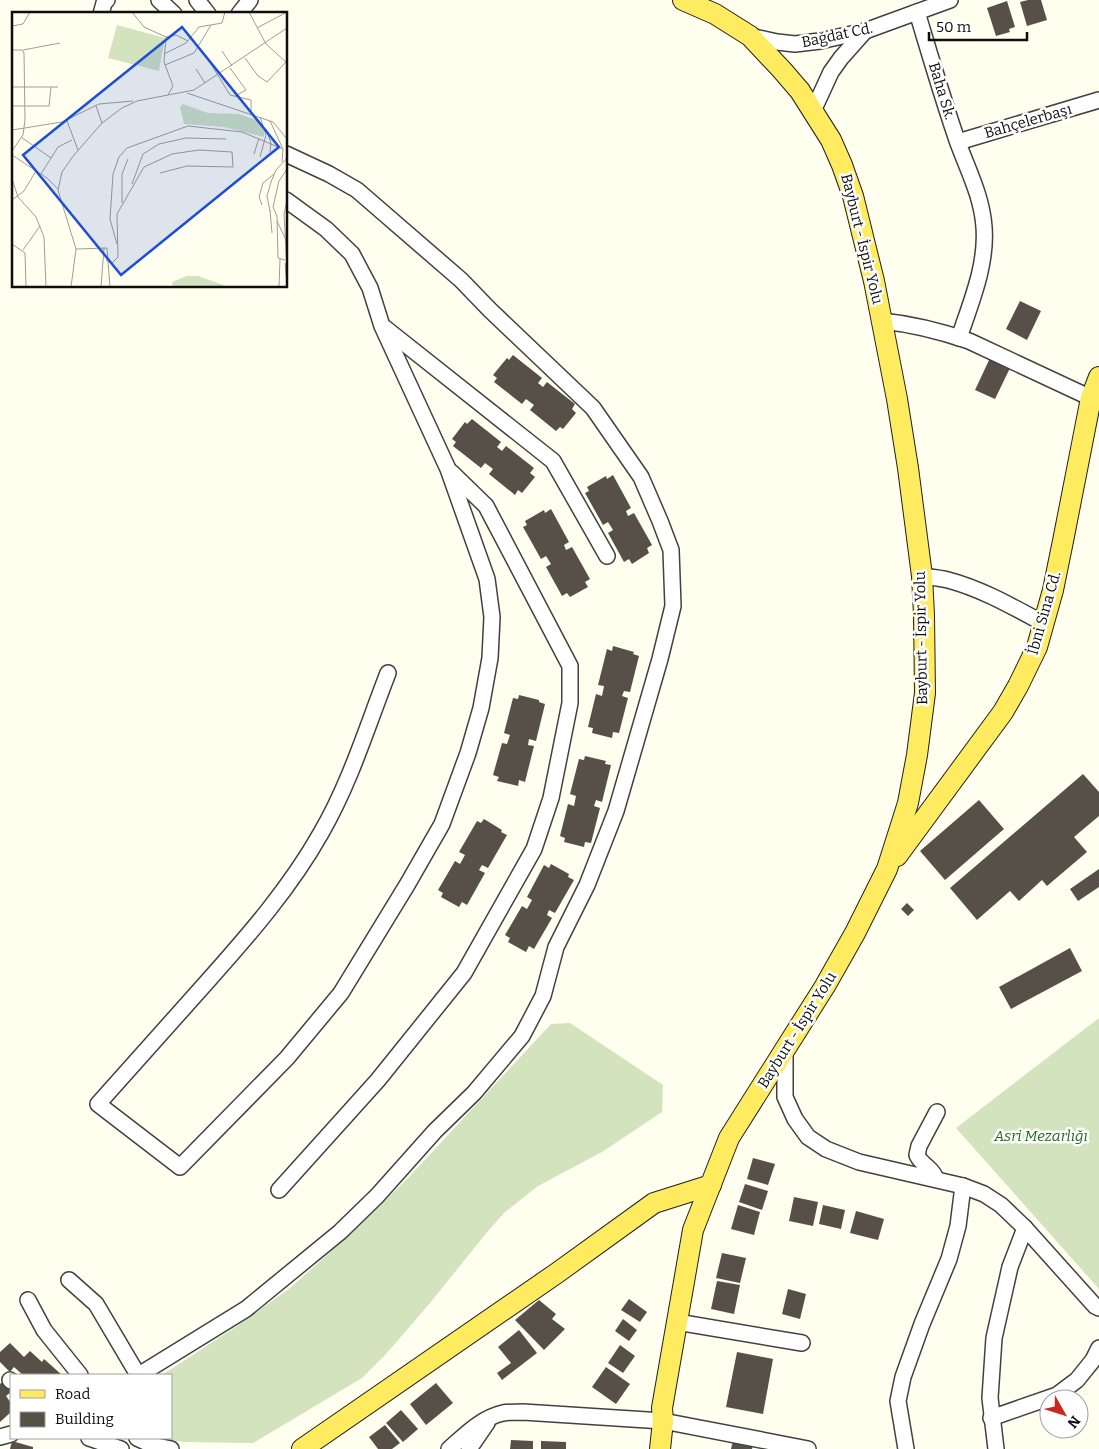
<svg xmlns="http://www.w3.org/2000/svg" width="1099" height="1449" viewBox="0 0 1099 1449" font-family="Bitter,serif">
<style>
.cemetery{fill:#d2e3be}
.building{fill:#575049}
.lines{fill:none;stroke-linecap:round;stroke-linejoin:round}
.minor-casing{stroke:#414141;stroke-width:18}
.major-casing{stroke:#1f1f1f;stroke-width:22}
.minor{stroke:#fff;stroke-width:15}
.major{stroke:#ffeb5f;stroke-width:20}
.labels{text-anchor:middle;dominant-baseline:central;stroke-width:5;stroke-linejoin:round;paint-order:stroke}
.street-label{font-size:15px;fill:#0e0e0e;stroke:#fff}
.park-label{font-size:15px;font-style:italic;fill:#216a1a;stroke:#fff}
.inset-road{fill:none;stroke:#9f9e95;stroke-width:1}
.view{fill:#1d4ed8;fill-opacity:0.15;stroke:#1d4ed8;stroke-width:2.5}
.inset-edge{fill:none;stroke:#0e0e0e;stroke-width:2.5}
</style>
<rect width="100%" height="100%" fill="#fffeef"/>
<g class="cemetery">
<polygon points="1099,1018 1099,1289 956,1128"/>
<polygon points="570,1023 663,1085 662,1112 602,1152 538,1186 505,1212 488,1231 430,1303 386,1354 362,1378 253,1443 184,1442 153,1438 171,1438 171,1375 162,1375 234,1328 290,1288 355,1230 409,1177 551,1024"/>
</g>
<g class="building">
<polygon points="1028,0 1041,0 1047,20 1027,26 1020,2"/>
<polygon points="1007,1 1015,27 1009,29 1010,32 996,36 987,8"/>
<polygon points="1020,301 1041,311 1027,340 1006,329"/>
<polygon points="513,355 542,378 538,383 543,387 547,382 575,404 572,409 576,413 563,429 560,427 556,431 530,410 534,405 526,399 522,404 494,382 497,378 493,375 507,358 509,360"/>
<polygon points="990,358 1010,368 995,399 975,390"/>
<polygon points="472,419 501,442 497,447 502,451 506,446 534,468 530,473 535,477 522,493 518,490 515,495 489,474 493,469 485,463 481,468 453,446 456,442 452,439 465,422 467,424"/>
<polygon points="613,475 631,508 626,511 628,516 634,513 652,545 647,548 649,553 632,564 629,559 624,562 608,533 613,530 608,522 603,525 585,493 589,491 587,487 606,476 607,479"/>
<polygon points="551,509 569,542 564,545 566,550 572,547 590,579 585,582 588,587 570,597 567,593 562,596 546,567 551,564 546,556 541,559 523,527 527,525 525,521 544,510 545,513"/>
<polygon points="613,646 634,652 633,654 639,656 630,692 624,691 622,696 628,698 619,733 613,732 612,738 592,733 593,728 588,727 596,694 602,696 604,686 598,685 607,649 612,651"/>
<polygon points="519,695 539,700 539,702 545,704 536,741 529,739 528,745 534,746 525,782 519,780 518,786 497,781 499,777 493,775 502,743 507,744 510,735 504,733 513,698 518,699"/>
<polygon points="585,756 606,761 605,764 611,765 602,802 596,800 594,806 600,808 591,843 585,842 584,847 564,842 565,838 560,836 568,804 574,806 576,796 570,794 579,759 584,760"/>
<polygon points="1083,774 1099,792 1099,816 1074,837 1087,852 1047,886 1042,880 1019,901 1010,891 977,920 950,888"/>
<polygon points="979,800 1004,829 945,880 920,851"/>
<polygon points="484,819 502,830 501,832 507,835 488,868 482,865 479,870 485,873 467,905 462,902 459,907 441,897 443,893 438,890 455,861 460,864 465,855 459,852 477,821 481,823"/>
<polygon points="551,864 569,874 568,877 574,880 555,913 549,910 547,915 552,918 534,949 529,946 526,952 508,942 510,938 505,935 522,906 527,909 532,900 527,897 544,865 549,868"/>
<polygon points="1099,869 1099,887 1078,901 1070,889"/>
<polygon points="907,903 914,910 908,916 901,909"/>
<polygon points="1070,948 1082,971 1011,1009 999,987"/>
<polygon points="753,1158 775,1164 768,1185 747,1179"/>
<polygon points="745,1184 768,1191 762,1210 739,1202"/>
<polygon points="794,1197 818,1202 813,1226 789,1221"/>
<polygon points="738,1205 760,1212 754,1235 731,1229"/>
<polygon points="823,1205 845,1210 841,1229 819,1224"/>
<polygon points="856,1211 884,1219 878,1240 850,1233"/>
<polygon points="722,1253 746,1258 740,1283 716,1278"/>
<polygon points="717,1281 740,1285 734,1314 711,1309"/>
<polygon points="788,1289 806,1294 800,1319 782,1314"/>
<polygon points="629,1299 647,1312 640,1322 621,1310"/>
<polygon points="539,1300 556,1314 552,1319 565,1329 544,1350 515,1320"/>
<polygon points="623,1319 637,1330 629,1341 615,1331"/>
<polygon points="519,1330 537,1353 502,1380 497,1373 511,1363 498,1347"/>
<polygon points="10,1343 24,1357 30,1351 42,1362 44,1359 62,1375 23,1375 14,1367 10,1372 0,1362 0,1352"/>
<polygon points="620,1345 635,1356 623,1373 608,1363"/>
<polygon points="737,1352 773,1359 763,1414 726,1407"/>
<polygon points="606,1367 630,1384 616,1404 592,1387"/>
<polygon points="5,1380 11,1387 11,1392 6,1396 11,1403 11,1412 0,1422 0,1384"/>
<polygon points="436,1383 453,1403 426,1425 410,1404"/>
<polygon points="401,1410 418,1429 403,1442 386,1423"/>
<polygon points="385,1425 400,1443 392,1449 378,1449 369,1437"/>
<polygon points="511,1440 533,1441 533,1449 510,1449"/>
<polygon points="12,1441 33,1447 33,1449 10,1449"/>
<polygon points="541,1441 566,1442 566,1449 541,1449"/>
<polygon points="733,1441 753,1444 752,1449 731,1449"/>
</g>
<g class="lines">
<g class="minor-casing">
<g id="minor">
<polyline points="159,0 174,14"/>
<polyline points="197,0 208,14"/>
<path d="M917,12c13,43 26,88 41,131 10,27 24,54 26,84 3,38 -13,75 -25,111"/>
<polyline points="101,14 104,3 107,0"/>
<polyline points="239,14 250,0"/>
<polyline points="750,36 777,42 795,44 820,41 865,31 950,0"/>
<polyline points="813,111 831,72 841,58 865,31"/>
<polyline points="958,142 1099,100"/>
<path d="M286,200l40,29 26,25 18,34 12,38 66,143 39,110 5,38 -2,41 -9,50 -13,45 -26,71 -35,61 -66,108 -54,65 -107,109 -82,-63c36,-40 72,-81 108,-121 42,-47 84,-95 115,-150 29,-50 46,-106 67,-160"/>
<path d="M882,321c30,3 58,10 87,20l122,57"/>
<polyline points="385,328 553,461 607,556"/>
<path d="M922,576c8,1 18,2 26,4 34,9 65,27 95,43"/>
<polyline points="785,1049 785,1097 795,1119 808,1137 826,1149 859,1162 963,1186 984,1194 1001,1205 1025,1228 1095,1306 1099,1308"/>
<path d="M936,1179c-3,-11 -15,-14 -19,-24l2,-9 18,-34"/>
<polyline points="279,1190 378,1080 464,973 534,849 551,798 570,703 570,666 486,506 451,472"/>
<polyline points="69,1280 96,1304 138,1375"/>
<polyline points="28,1300 44,1330 80,1375"/>
<polyline points="677,1322 802,1343"/>
<polyline points="139,1375 246,1309 340,1232 377,1196 435,1131 474,1093 522,1036 543,996 556,947 587,885 616,811 660,659 673,606 671,550 660,521 641,477 593,408 490,310 461,280 357,190 329,174 286,154"/>
<polyline points="10,1380 11,1381"/>
<polyline points="991,1418 1057,1395 1077,1380 1093,1360 1099,1348"/>
<polyline points="0,1437 11,1434"/>
<polyline points="89,1438 121,1449"/>
<polyline points="137,1438 152,1445 171,1449"/>
<path d="M449,1449c16,-14 32,-31 54,-36 6,-1 14,-1 20,-1l140,9 145,28"/>
<polyline points="469,1449 487,1423"/>
<polyline points="906,1449 898,1401 903,1377 922,1324 949,1259 958,1226 963,1186"/>
<polyline points="996,1449 990,1398 994,1338 1010,1267 1025,1228"/>
</g>
</g>
<g class="major-casing">
<g id="major">
<polyline points="897,856 1003,712 1018,686 1037,647 1053,590 1063,541 1091,398 1099,377"/>
<polyline points="302,1449 557,1273 654,1203 711,1185"/>
<polyline points="660,1449 663,1421 662,1408 693,1230 729,1138 825,986 855,933 887,869 908,803 917,755 925,693 924,615 922,576 908,468 897,399 874,281 853,196 842,165 831,140 800,91 782,70 750,36 715,14 683,0"/>
</g>
</g>
<use href="#minor" class="minor"/>
<use href="#major" class="major"/>
</g>
<g class="labels">
<g class="street-label">
<text transform="translate(837 35) rotate(-12)">Bağdat Cd.</text>
<text transform="translate(942 91) rotate(73)">Baha Sk.</text>
<text transform="translate(1028 121) rotate(-16)">Bahçelerbaşı</text>
<text transform="translate(862 239) rotate(76)">Bayburt - İspir Yolu</text>
<text transform="translate(1044 613) rotate(-74)">İbni Sina Cd.</text>
<text transform="translate(921 638) rotate(-91)">Bayburt - İspir Yolu</text>
<text transform="translate(797 1030) rotate(-58)">Bayburt - İspir Yolu</text>
</g>
<g class="park-label">
<text x="1041" y="1136">Asri Mezarlığı</text>
</g>
</g>
<g transform="translate(12 12)">
<rect width="275" height="275" fill="#fffeef"/>
<path d="M105,13l48,13 -6,33 -51,-13zM171,92l25,9 31,1 17,6 8,11v6l-40,-10 -40,-3 -4,-17zM175,264h11l31,11h-56l-1,-5z" fill="#d2e3be"/>
<path class="inset-road" d="M120,0l12,15 22,10 -2,25 9,24 -5,9M237,0l17,32 21,19M0,14l11,-2 7,-12M245,16l30,-16M154,25l10,-2 12,6M0,38h10l2,3 1,67 -2,15 -11,16M11,38l37,-7M210,39l10,15M152,42l22,-11 13,-16 23,-4 3,-11M194,44l24,39 21,5v13M233,46l13,18 9,6 19,-20M153,53l29,-12 17,-28M218,56l16,22 -11,6M184,57l9,14M0,75h46M175,81l86,29 14,17M0,94h37l2,-19M84,94l6,17M248,105l6,18 -6,22M55,109l11,29M258,109l13,28 -1,13M254,117l5,14 -1,9M0,118l50,-8 37,-18 34,-3M9,125l30,21M242,142l5,-16M0,143l35,23 11,11M29,162l17,-27 14,-7M0,167l6,18 18,20 8,20 2,50M120,172l11,-30 16,-10 27,-6 40,1M0,188l12,-9 12,-20M275,188l-3,14 3,53M110,191v-29l6,-15M250,193l-3,-8 4,-14 11,-9M258,198l2,23M258,199l-3,-15 4,-14 5,-12 11,-12M265,209l9,19M0,232l13,9 1,34M105,232l-7,-25 3,-45 6,-17 8,-9 61,-22 54,6 41,17M64,237l31,-1 3,39M11,238l17,-24M94,248l6,3 6,-6 -1,-43 27,-47 28,-13 27,-4 33,2 1,15 -46,-1 -27,7M273,248l-7,-2 -1,-42 -4,-9 6,-26 8,-12M273,251l2,22M59,275l5,-38 -18,-59 4,-18 12,-17 28,-32 20,-15 15,-7 57,-11 93,-62M89,275l3,-39M267,275l1,-28"/>
<path class="view" d="M170,15l97,120 -158,128 -98,-120z"/>
<rect width="275" height="275" class="inset-edge"/>
</g>
<rect x="10" y="1374" width="162" height="65" fill="#ffffff" stroke="#9f9f9f"/>
<rect x="20" y="1390" width="25" height="8" fill="#ffeb5f" stroke="#9f9f9f"/>
<text x="55" y="1399" font-size="15" fill="#0e0e0e">Road</text>
<rect x="20" y="1412" width="25" height="15" fill="#575049" stroke="#9f9f9f"/>
<text x="55" y="1424" font-size="15" fill="#0e0e0e">Building</text>
<g transform="translate(1064 1414) rotate(129)"><circle r="24" fill="#ffffff" stroke="#9f9f9f"/>
<path d="M0-4L9 19L0 12L-9 19Z" fill="#c62a1e"/>
<text y="-8" font-size="14" font-weight="bold" text-anchor="middle" fill="#0e0e0e">N</text>
</g>
<path d="M929 32v8h98v-8" fill="none" stroke="#0e0e0e" stroke-width="2.5"/>
<text x="936" y="32" font-size="15" fill="#0e0e0e" stroke="#ffffff" stroke-width="4" paint-order="stroke">50 m</text>
</svg>
